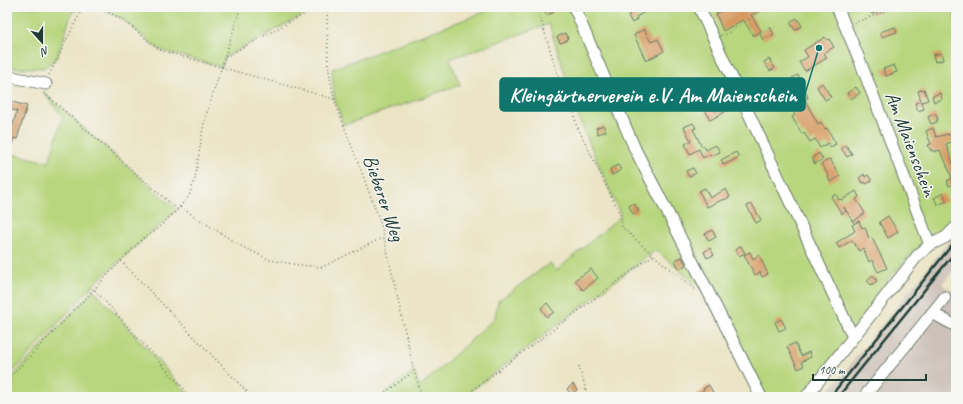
<svg xmlns="http://www.w3.org/2000/svg" width="963" height="404" viewBox="0 0 963 404" font-family="Caveat,sans-serif">
<style>
.industrial{fill:#cdc2b9}
.green{fill:#b7d67d;stroke:#6b8a58}
.building{fill:#d69a60}
.lines{fill:none;stroke-linecap:round;stroke-linejoin:round}
.minor-casing{stroke:#667767;stroke-width:13}
.path{stroke:#667767;stroke-width:1.5;stroke-dasharray:1 3;stroke-linecap:butt}
.minor{stroke:#fff;stroke-width:11}
.rail{stroke:#1f3d34;stroke-width:2.5}
.labels{text-anchor:middle;dominant-baseline:central;stroke-width:3;stroke-linejoin:round;paint-order:stroke}
.street-label{font-size:20px;fill:#1f3d34;stroke:#f6f6f2}
.leader{fill:none;stroke:#0f766e;stroke-width:1.5}
.callout-dot{fill:#0f766e;stroke:#f6f6f2;stroke-width:1.5}
.callout{fill:#0f766e;stroke:#0f766e;stroke-width:1.5}
.callout-label{font-size:21px;text-anchor:middle;font-weight:bold;fill:#fff}
</style>
<rect width="100%" height="100%" fill="#f6f6f2"/>
<filter id="ink" filterUnits="userSpaceOnUse"><feTurbulence type="fractalNoise" baseFrequency=".025" numOctaves="2"/><feDisplacementMap in="SourceGraphic" scale="8" xChannelSelector="R" yChannelSelector="G"/><feConvolveMatrix kernelMatrix="1 2 1 2 8 2 1 2 1" color-interpolation-filters="sRGB"/></filter>
<filter id="wash" filterUnits="userSpaceOnUse"><feTurbulence type="fractalNoise" baseFrequency=".012" numOctaves="4" result="noise"/><feDisplacementMap in="SourceGraphic" scale="16" xChannelSelector="R" yChannelSelector="G"/><feGaussianBlur stdDeviation="0.9" result="paint"/><feColorMatrix in="noise" values="0 0 0 0 0 0 0 0 0 0 0 0 0 0 0 0 0 1.4 0 .05"/><feComposite in="paint" operator="in"/></filter>
<g filter="url(#wash)">
<rect width="100%" height="100%" fill="#ebe4c5"/>
<polygon class="industrial" points="956,233 956,267 942,284 951,291 956,285 956,397 824,397"/>
<g class="green">
<polygon points="7,7 84,7 72,12 57,58 44,68 16,68 7,64"/>
<polygon points="98,7 318,7 225,57 222,67 160,50 122,19"/>
<polygon points="498,7 953,7 956,16 956,222 945,235 937,235 933,231 887,280 890,287 801,397 762,397 719,304 656,250 463,397 379,397 414,371 420,387 495,318 498,301 550,263 556,271 621,216 579,119 549,24 450,59 460,85 344,125 334,97 332,69"/>
<polygon points="43,92 177,210 97,281 13,372 7,377 7,153 49,162 63,117"/>
<polygon points="94,290 191,397 7,397 7,381 13,376"/>
</g>
<g id="blocks">
<g class="building">
<polygon points="544,7 552,7 553,13 546,15"/>
<polygon points="625,7 636,7 637,9 641,7 653,7 636,17 637,19 632,23 628,16 630,15"/>
<polygon points="730,7 766,7 751,15 761,31 754,36 743,20 723,31 716,14"/>
<polygon points="869,7 888,7 888,8 872,14"/>
<polygon points="797,18 802,26 795,30 790,22"/>
<polygon points="770,27 774,34 763,40 760,34"/>
<polygon points="895,27 897,32 882,37 880,32"/>
<polygon points="644,29 651,42 658,39 664,51 646,61 634,35"/>
<polygon points="565,33 568,38 566,40 566,41 560,43 557,37"/>
<polygon points="825,37 827,40 829,39 834,47 824,53 827,58 805,71 799,62 808,57 804,50"/>
<polygon points="941,53 943,60 935,62 933,55"/>
<polygon points="769,59 775,68 770,71 764,62"/>
<polygon points="894,65 897,72 886,76 883,69"/>
<polygon points="798,75 807,95 808,98 805,99 810,110 818,124 821,122 825,129 827,128 836,144 830,147 828,143 820,148 815,139 810,142 804,133 802,134 792,117 795,115 788,105 800,98 792,78"/>
<polygon points="822,83 831,97 825,100 817,87"/>
<polygon points="856,87 860,93 851,99 847,93"/>
<polygon points="924,89 928,100 922,102 924,109 918,111 915,103 921,101 918,91"/>
<polygon points="940,93 942,99 934,102 932,96"/>
<polygon points="709,99 715,111 723,107 725,112 710,120 702,103"/>
<polygon points="9,101 27,106 17,139 14,138 12,144 7,142 7,127 12,128 17,111 8,109"/>
<polygon points="934,114 936,114 938,120 936,120 937,122 931,124 928,117"/>
<polygon points="693,123 696,128 693,129 702,147 704,146 706,150 716,145 720,152 711,156 710,154 703,158 699,149 690,154 685,144 691,141 684,127"/>
<polygon points="603,125 606,131 598,134 596,128"/>
<polygon points="933,128 936,137 948,134 948,135 956,133 956,140 946,144 950,155 956,172 956,186 955,184 949,186 947,181 952,178 944,158 943,158 940,150 934,152 934,150 931,151 928,145 931,144 926,131"/>
<polygon points="846,145 852,154 847,157 841,148"/>
<polygon points="736,152 739,157 724,165 721,160"/>
<polygon points="819,153 823,159 815,164 812,158"/>
<polygon points="830,159 840,176 830,182 828,177 829,176 821,164"/>
<polygon points="618,165 621,170 612,175 610,169"/>
<polygon points="693,168 696,173 689,177 686,171"/>
<polygon points="864,174 865,177 868,175 872,181 866,184 865,182 862,183 859,178"/>
<polygon points="705,188 710,198 726,189 730,197 724,200 724,199 707,207 699,191"/>
<polygon points="856,191 859,197 856,199 865,213 853,222 844,207 846,211 842,214 831,197 836,194 839,200 841,199 842,200"/>
<polygon points="943,193 947,201 938,205 934,198"/>
<polygon points="634,203 639,211 633,214 629,206"/>
<polygon points="752,204 761,220 756,223 747,206"/>
<polygon points="888,216 898,232 888,238 879,222"/>
<polygon points="859,221 862,228 865,227 869,239 872,238 887,268 878,272 872,260 869,262 863,248 859,251 852,240 839,248 836,243 855,231 852,225"/>
<polygon points="712,230 716,237 709,241 705,234"/>
<polygon points="741,246 745,253 739,256 735,250"/>
<polygon points="710,248 714,255 707,258 704,252"/>
<polygon points="750,252 753,259 759,255 768,274 762,277 760,272 755,275 744,255"/>
<polygon points="682,257 686,265 679,269 675,260"/>
<polygon points="591,269 598,278 583,290 575,280"/>
<polygon points="873,275 877,281 871,285 867,280"/>
<polygon points="547,303 554,312 547,317 541,308"/>
<polygon points="781,319 786,328 779,331 775,322"/>
<polygon points="795,343 801,356 809,352 811,357 801,362 804,366 798,369 787,347"/>
<polygon points="573,384 577,390 571,394 567,389"/>
<polygon points="709,385 713,393 707,397 692,397 704,390 703,389"/>
</g>
</g>
</g>
<g filter="url(#ink)">
<use href="#blocks" fill-opacity="0" stroke="#667767" stroke-width="1"/>
<g class="lines">
<g class="minor-casing">
<g id="minor">
<polyline points="574,7 635,149 716,307 761,397"/>
<polyline points="699,7 853,337"/>
<polyline points="837,7 860,61 930,245"/>
<polyline points="7,76 46,84"/>
<polyline points="932,313 956,326"/>
<polyline points="806,397 918,255 930,245 946,237 956,227"/>
<polyline points="864,397 945,297"/>
</g>
</g>
<g class="path">
<polyline points="98,7 122,19 160,50 334,99"/>
<polyline points="327,7 328,65 334,99 381,224 414,371 422,397"/>
<path d="M537,7l25,82c3,6 7,12 10,18 3,5 3,11 4,17l45,92 1,11 31,28 44,36"/>
<polyline points="942,7 944,12 950,10 956,30"/>
<polyline points="854,23 897,7"/>
<polyline points="721,35 726,34 768,7"/>
<polyline points="225,57 318,7"/>
<polyline points="49,75 83,7"/>
<polyline points="44,93 177,209"/>
<polyline points="180,207 241,246 270,260 299,265 322,267 380,239 385,239"/>
<polyline points="121,261 252,397"/>
<polyline points="95,290 191,397"/>
<polyline points="579,366 588,397"/>
<polyline points="7,379 11,376 121,261 141,240 156,230 177,210 189,196 195,179 204,122 238,16 240,7"/>
<polyline points="379,397 414,371"/>
<polyline points="463,397 653,255"/>
</g>
<use href="#minor" class="minor"/>
<g class="rail">
<polyline points="830,397 956,240"/>
<polyline points="838,397 956,251"/>
</g>
</g>
</g>
<g class="labels">
<g class="street-label">
<text transform="translate(911 144) rotate(69)">Am Maienschein</text>
<text transform="translate(384 198) rotate(71)">Bieberer Weg</text>
</g>
</g>
<path class="leader" d="M819 48L805 94"/>
<circle class="callout-dot" cx="819" cy="48" r="4"/>
<rect class="callout" x="500" y="78" width="305" height="33" rx="4"/>
<g class="callout-label">
<text x="653" y="102">Kleingärtnerverein e.V. Am Maienschein</text>
</g>
<rect width="963" height="404" fill="none" stroke="#f6f6f2" stroke-width="24"/>
<g transform="translate(42 42) rotate(159)" stroke="#f6f6f2" stroke-width="3" paint-order="stroke">
<path d="M0-3L7 15L0 10L-7 15Z" fill="#1f3d34"/>
<text y="-6" font-size="11" font-weight="bold" text-anchor="middle" fill="#1f3d34">N</text>
</g>
<path d="M813 374v6h113v-6" fill="none" stroke="#1f3d34" stroke-width="2"/>
<text x="819" y="374" font-size="12" fill="#1f3d34" stroke="#f6f6f2" stroke-width="3" paint-order="stroke">100 m</text>
</svg>
